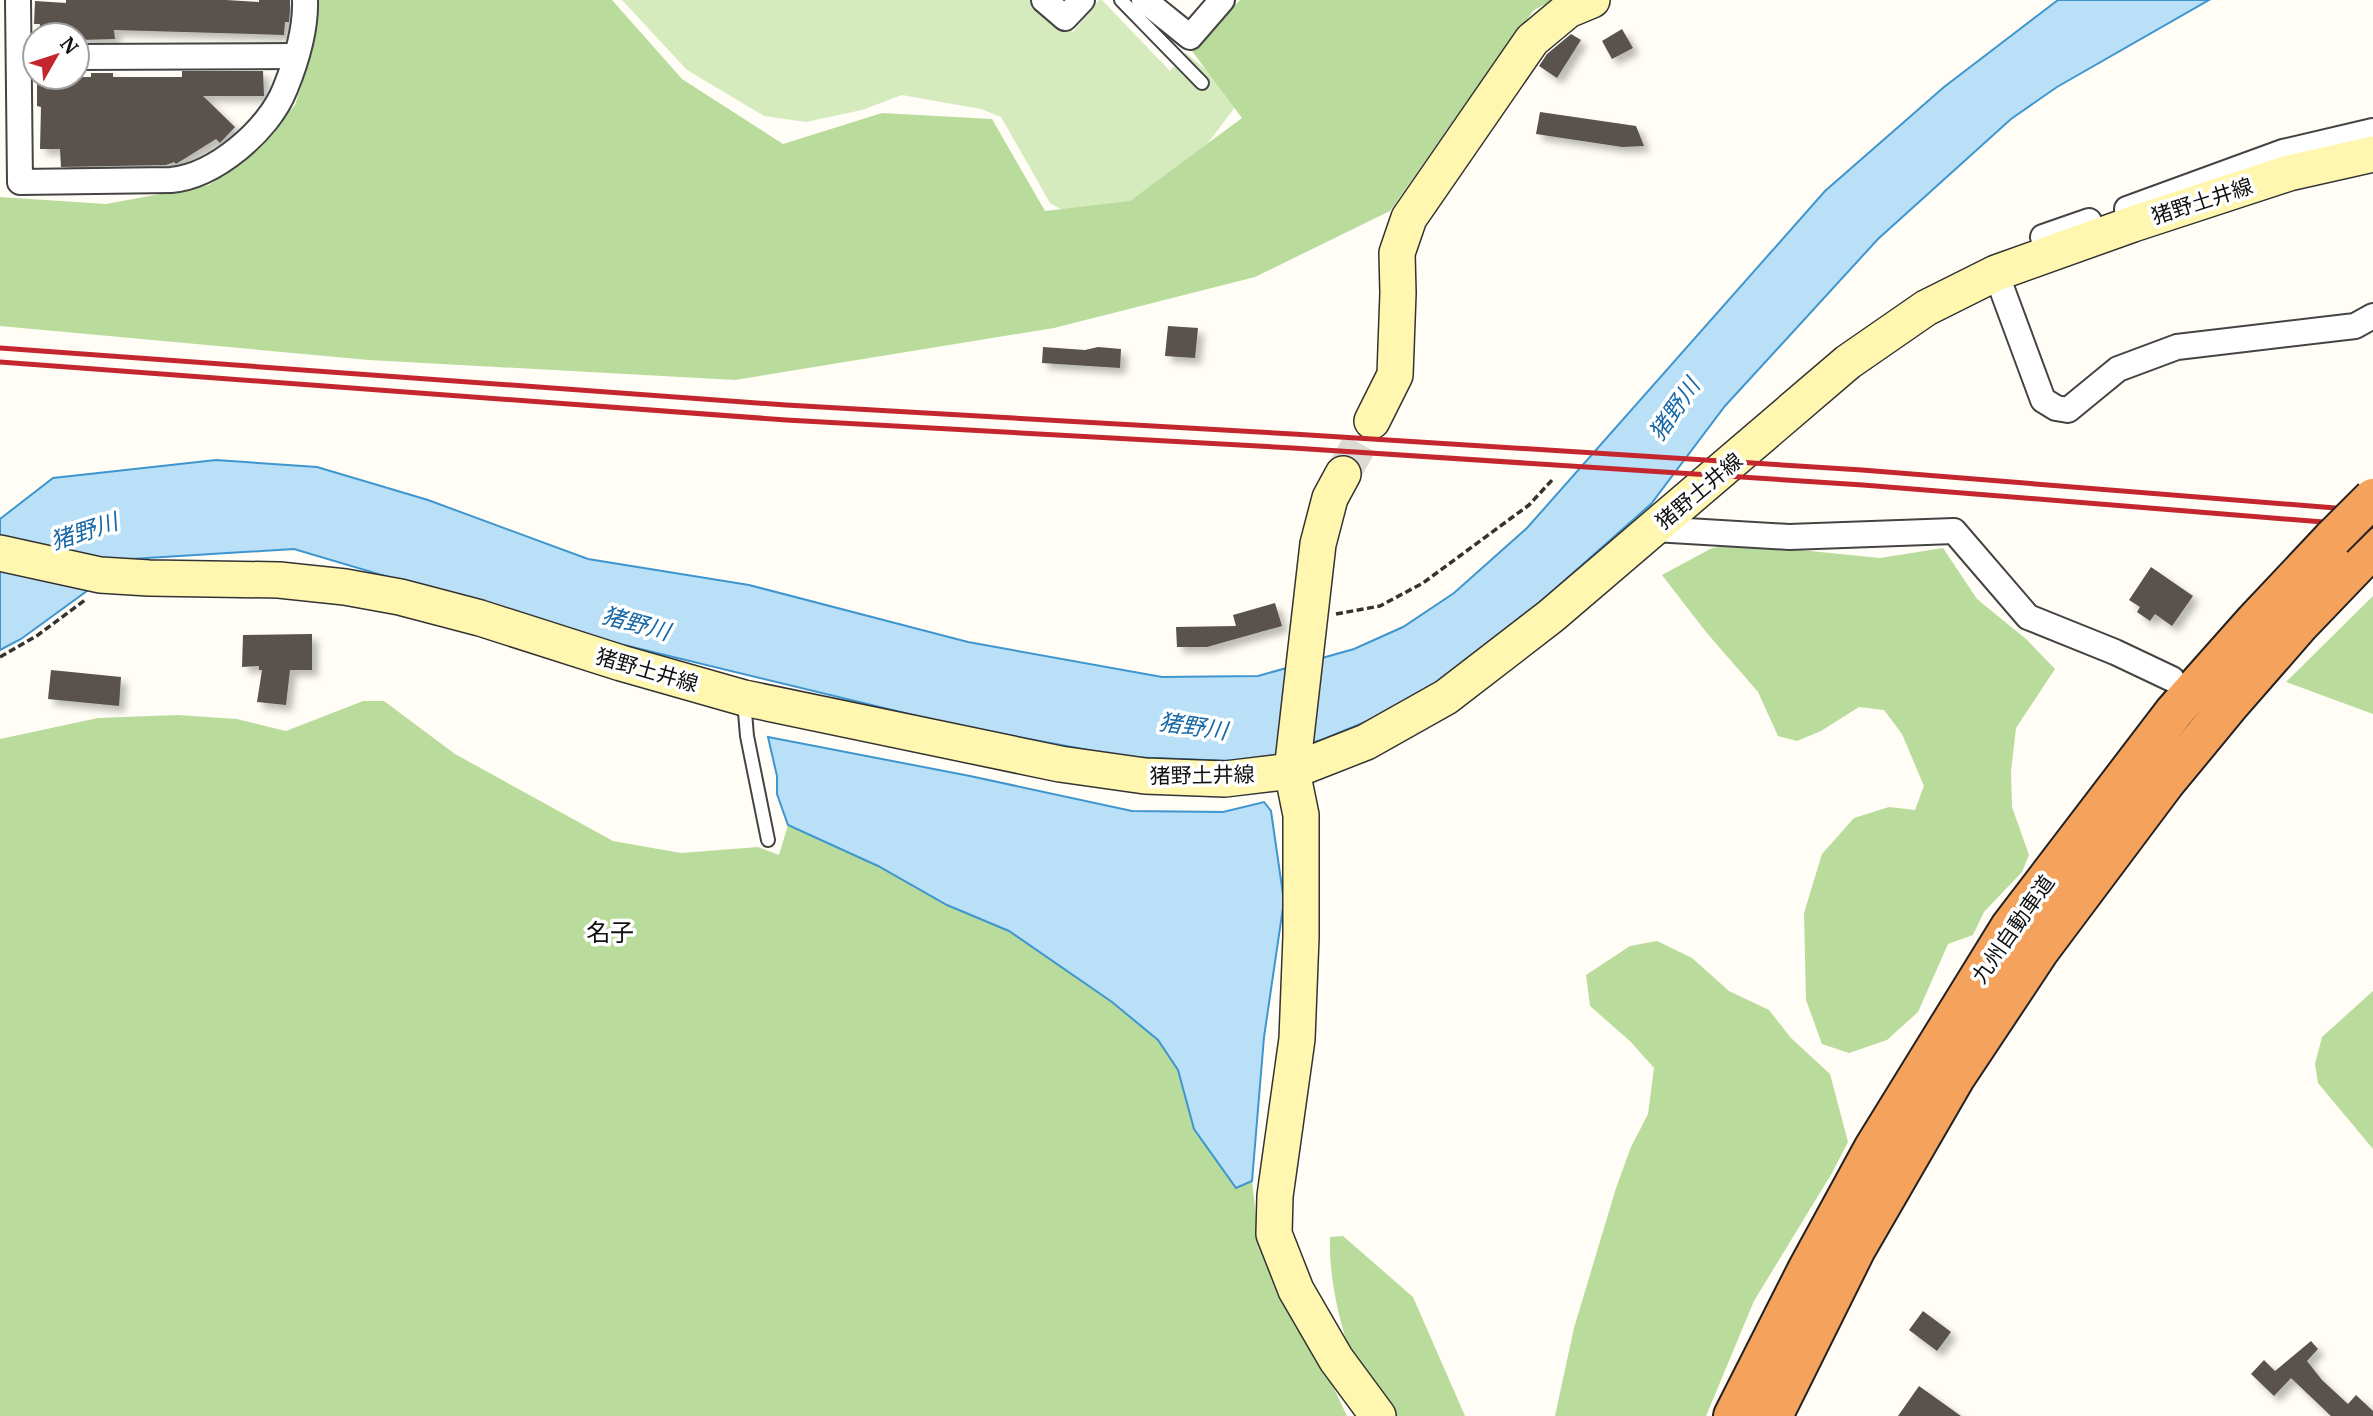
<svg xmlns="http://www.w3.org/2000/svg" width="2373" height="1416" viewBox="0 0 2373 1416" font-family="Merriweather,'Noto Sans JP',serif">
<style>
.green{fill:#d5ebbd}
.forest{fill:#b9dc9c}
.water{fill:#b9e0f7;stroke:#3f96cf;stroke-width:2}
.building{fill:#5a524d;filter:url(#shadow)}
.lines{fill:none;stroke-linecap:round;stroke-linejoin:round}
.secondary-tunnel{stroke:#dbdad3;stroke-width:35;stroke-dasharray:35 18;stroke-linecap:butt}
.lane-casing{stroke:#444;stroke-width:16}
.street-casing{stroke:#444;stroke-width:28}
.secondary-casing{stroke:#333;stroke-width:38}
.highway-casing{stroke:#222;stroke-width:42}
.path{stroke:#333;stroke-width:3.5;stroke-dasharray:7 3.5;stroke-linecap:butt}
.lane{stroke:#fff;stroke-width:12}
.street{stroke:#fff;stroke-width:24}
.secondary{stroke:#fff6b0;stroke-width:35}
.highway{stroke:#f5a25d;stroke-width:38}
.rail{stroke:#c4262e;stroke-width:5}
.highway-bridge-casing{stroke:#222;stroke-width:42;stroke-linecap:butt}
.highway-bridge{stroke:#f5a25d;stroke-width:38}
.labels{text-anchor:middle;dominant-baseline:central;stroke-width:7;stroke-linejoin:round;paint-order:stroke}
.street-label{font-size:21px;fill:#111;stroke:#fff}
.water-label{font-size:23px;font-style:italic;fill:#1768a6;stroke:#fff}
.quarter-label{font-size:24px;fill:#111;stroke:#fff}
</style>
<defs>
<filter id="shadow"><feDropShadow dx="6" dy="6" stdDeviation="3.5" flood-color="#0004"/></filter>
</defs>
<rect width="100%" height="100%" fill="#fffdf5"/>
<polygon class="green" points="622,0 1034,0 1073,32 1099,0 1102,0 1170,71 1186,53 1241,99 1169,195 1076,218 1050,203 1001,117 981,109 902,95 862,110 806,122 764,116 687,70"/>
<g class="forest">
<polygon points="315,0 612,0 682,79 783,144 882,113 992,119 1045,211 1130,201 1242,118 1192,51 1240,0 1553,0 1534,10 1465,104 1390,211 1255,277 1054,328 735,380 369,360 0,326 0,197 106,204 209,185 260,144 295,105 307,68 315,25"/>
<polygon points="1741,544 1880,558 1943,548 1977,599 2026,639 2055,669 2016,728 2011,771 2012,807 2029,855 2022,872 1984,912 1973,935 1948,944 1918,1012 1887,1040 1849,1053 1822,1044 1806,1000 1804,913 1822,854 1854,818 1889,807 1915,810 1924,786 1902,734 1884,710 1859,707 1821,731 1797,741 1778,736 1758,692 1706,632 1662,575 1712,548"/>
<polygon points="2373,596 2373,714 2286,682"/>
<polygon points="363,701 384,701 455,754 613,841 681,853 758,847 779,855 788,825 878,866 947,905 1009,931 1112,1002 1158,1040 1178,1070 1194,1129 1236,1188 1252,1181 1258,1234 1272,1278 1330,1380 1347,1416 0,1416 0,739 98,718 178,715 237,719 286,731"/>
<polygon points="1657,941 1692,958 1729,991 1769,1010 1791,1038 1830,1074 1848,1142 1832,1173 1754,1301 1706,1416 1555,1416 1574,1328 1616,1188 1631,1147 1648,1114 1654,1068 1631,1042 1590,1006 1586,975 1630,946"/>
<polygon points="2373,991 2373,1149 2318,1083 2315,1064 2322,1037"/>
<path d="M1343,1236l70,61 52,119h-68c-17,-20 -38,-41 -47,-66 -13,-34 -21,-77 -20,-113z"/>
</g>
<g class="water">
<polygon points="2058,0 2209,0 2057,87 2011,119 1878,239 1725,406 1651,504 1494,643 1421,699 1324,739 1275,755 1234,761 1125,757 950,724 591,637 294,549 131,559 21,639 0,650 0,519 53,478 216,460 317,467 428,500 588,559 749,585 968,642 1162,677 1258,676 1354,649 1403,627 1454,593 1527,528 1825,191 1944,87"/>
<polygon points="768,737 970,776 1132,811 1223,812 1264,802 1271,811 1284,901 1264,1037 1252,1181 1236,1188 1194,1129 1178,1070 1158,1040 1112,1002 1009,931 947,905 878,866 788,825 777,794 777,776"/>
</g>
<g class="building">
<polygon points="66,0 226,0 259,2 259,0 290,0 290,10 289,22 285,22 284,35 114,30 115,39 80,40 80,36 77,35 40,33 40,24 34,24 35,1 66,3"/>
<polygon points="1622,29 1633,48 1612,59 1602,41"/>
<polygon points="1571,34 1581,40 1557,78 1539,66 1547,54"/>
<polygon points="182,71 263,71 264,96 203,96 235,127 220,143 216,139 176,164 174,162 166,165 61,167 60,149 40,149 41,107 37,106 37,81 42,81 42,77 91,77 91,73 113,73 113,77 182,77"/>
<polygon points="1540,112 1636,126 1644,146 1622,147 1536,134"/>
<polygon points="1168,326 1198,328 1195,358 1165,356"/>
<polygon points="1043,347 1085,350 1098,347 1121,349 1120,368 1042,363"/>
<polygon points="2151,567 2193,596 2172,626 2155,614 2150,621 2137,612 2140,607 2129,600"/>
<polygon points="1275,603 1282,626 1207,647 1177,647 1176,627 1236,626 1233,615"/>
<polygon points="312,634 312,670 290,670 286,705 257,702 262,670 259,670 259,666 242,667 243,635"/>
<polygon points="51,670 121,677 119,706 48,699"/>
<polygon points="1923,1311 1951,1332 1937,1351 1909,1330"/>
<polygon points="2311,1341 2318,1349 2307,1361 2322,1380 2348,1404 2356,1395 2373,1411 2373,1416 2331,1416 2291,1378 2274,1396 2251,1374 2264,1360 2275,1371"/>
<polygon points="1919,1386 1961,1416 1898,1416"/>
</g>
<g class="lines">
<polyline class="secondary-tunnel" points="1343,474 1372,421"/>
<g class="lane-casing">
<g id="lane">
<polyline points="1121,0 1202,83"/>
<polyline points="744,701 747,736 768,840"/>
</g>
</g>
<g class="street-casing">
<g id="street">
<path d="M18,0l2,182 151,-2c44,-4 98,-50 114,-91 11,-27 21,-60 20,-89"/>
<polyline points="1044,0 1065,18 1082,0"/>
<polyline points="1144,0 1190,37 1222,0"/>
<polyline points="77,57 295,56"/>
<polyline points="2127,209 2283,152 2373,131"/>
<polyline points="2043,237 2089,221"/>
<polyline points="1996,273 2043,400 2056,408 2068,410 2118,369 2177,347 2355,326 2373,316"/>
<polyline points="1654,529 1789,537 1954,531 2028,617 2115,652 2172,679"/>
</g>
</g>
<g class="secondary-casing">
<g id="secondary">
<polyline points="1372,421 1395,375 1398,293 1397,253 1409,218 1532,40 1568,10 1592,0"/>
<polyline points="1343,474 1330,498 1318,544 1292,771 1301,815 1301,937 1297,1039 1275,1196 1274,1234 1296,1290 1336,1359 1378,1416"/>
<polyline points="0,553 100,575 149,578 279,580 345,587 400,597 480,618 621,663 744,698 1060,764 1145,776 1225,779 1292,771 1366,742 1446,697 1551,616 1848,362 1926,308 1996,273 2133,224 2289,173 2373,154"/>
</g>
</g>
<g class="highway-casing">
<g id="highway">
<polyline points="1733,1416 1808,1268 1873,1149 2010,927 2174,712 2253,623 2333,538"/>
<polyline points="1773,1416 1856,1249 1955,1078 2040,950 2165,783 2231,703 2300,624 2373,548"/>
</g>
</g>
<g class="path">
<polyline points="1336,614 1380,606 1423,583 1529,505 1553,479"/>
<polyline points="0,657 38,635 85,600"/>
</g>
<use href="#lane" class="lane"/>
<use href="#street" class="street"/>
<use href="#secondary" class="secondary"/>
<use href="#highway" class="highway"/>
<g class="rail">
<polyline points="0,348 786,405 1293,434 1862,470 2373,511"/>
<polyline points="0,362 786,420 1293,448 1863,485 2373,526"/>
</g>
<g class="highway-bridge-casing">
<polyline id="highway-bridge" points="2333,538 2373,498"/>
</g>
<use href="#highway-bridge" class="highway-bridge"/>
</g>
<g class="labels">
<g class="street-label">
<text transform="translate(2202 201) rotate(-18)">猪野土井線</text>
<text transform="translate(1699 491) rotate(-40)">猪野土井線</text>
<text transform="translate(647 670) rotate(16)">猪野土井線</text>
<text transform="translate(1202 775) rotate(-1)">猪野土井線</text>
<text transform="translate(2013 929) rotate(-55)">九州自動車道</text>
</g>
<g class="water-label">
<text transform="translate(1674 409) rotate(-55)">猪野川</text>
<text transform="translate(84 531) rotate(-18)">猪野川</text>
<text transform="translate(636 623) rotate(15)">猪野川</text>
<text transform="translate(1193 726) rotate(8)">猪野川</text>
</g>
<g class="quarter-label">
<text x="610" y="932">名子</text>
</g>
</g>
<g transform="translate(56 56) rotate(51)"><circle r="33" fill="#ffffff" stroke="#a0a0a0" stroke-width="2"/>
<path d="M0-5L12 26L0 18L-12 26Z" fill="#c4262e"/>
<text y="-10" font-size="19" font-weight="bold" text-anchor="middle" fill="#111111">N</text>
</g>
</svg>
